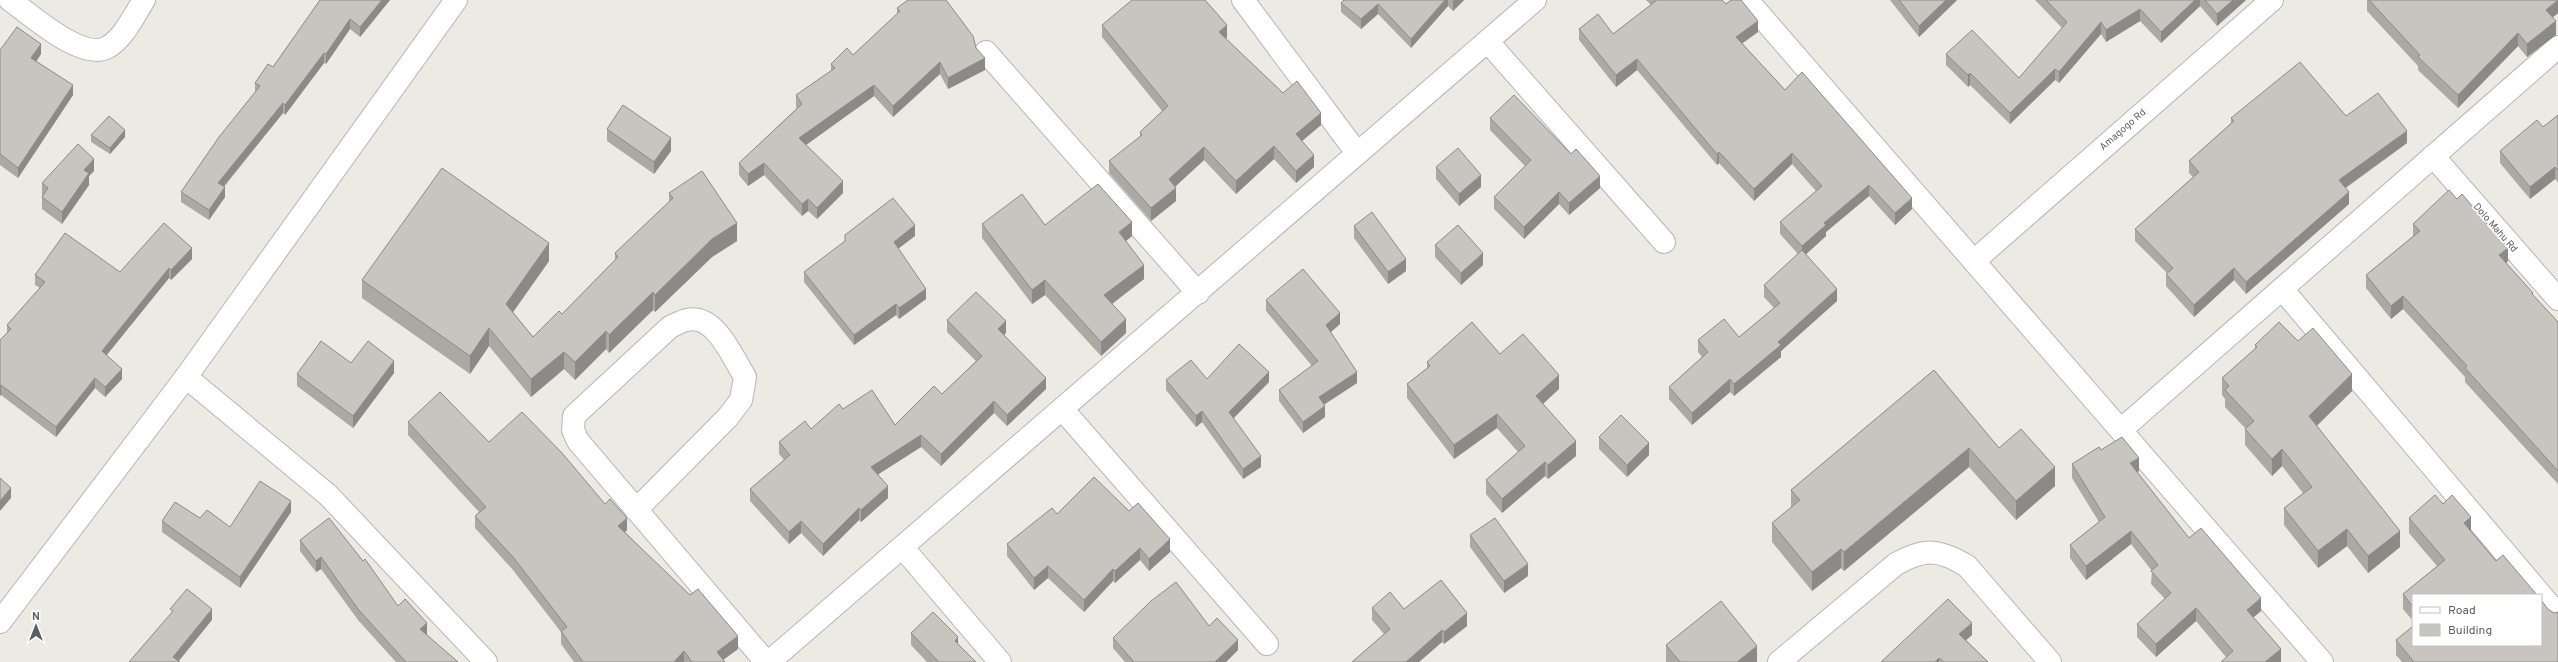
<svg xmlns="http://www.w3.org/2000/svg" width="2558" height="662" viewBox="0 0 2558 662" font-family="Overpass,sans-serif">
<style>
.lines{fill:none;stroke-linecap:round;stroke-linejoin:round}
.street-casing{stroke:#b3b6b9;stroke-width:24}
.secondary-casing{stroke:#b2b6ba;stroke-width:24}
.street{stroke:#fff;stroke-width:22}
.secondary{stroke:#fff;stroke-width:22}
.wall{fill:#aca9a5}
.shaded-wall{fill:#8c8a86}
.building{fill:#c8c5c0;stroke:#8c8a86}
.labels{text-anchor:middle;dominant-baseline:central;stroke-width:3.5;stroke-linejoin:round;paint-order:stroke}
.street-label{font-size:10px;fill:#5b5f63;stroke:#fff}
</style>
<rect width="100%" height="100%" fill="#edeae3"/>
<g class="lines">
<g class="street-casing">
<g id="street">
<path d="M10,0c21,15 71,60 96,48 17,-8 28,-33 38,-48"/>
<polyline points="1243,0 1357,153"/>
<polyline points="1747,0 2322,662"/>
<polyline points="1488,42 1664,242"/>
<polyline points="986,52 1198,293"/>
<polyline points="2433,156 2558,299"/>
<polyline points="1974,261 2272,0"/>
<polyline points="2282,289 2558,615"/>
<polyline points="186,377 328,495 486,662"/>
<polyline points="1063,410 1267,644"/>
<polyline points="2122,429 2558,47"/>
<path d="M636,510l92,-93 13,-17 4,-23c-12,-19 -30,-64 -58,-57 -6,1 -12,5 -17,7l-96,89 -1,14 5,11 188,221"/>
<polyline points="903,548 1000,662"/>
<polyline points="769,662 1535,0"/>
<path d="M1779,662l117,-98c29,-16 43,-15 71,2l83,96"/>
</g>
</g>
<g class="secondary-casing">
<polyline id="secondary" points="0,622 186,377 456,0"/>
</g>
<use href="#street" class="street"/>
<use href="#secondary" class="secondary"/>
</g>
<g class="wall">
<polygon points="320,0 390,0 360,37 350,29 326,64 324,63 285,115 283,113 224,187 225,197 209,220 181,202 181,192 255,93 255,83 273,67"/>
<polygon points="1344,0 1464,0 1453,11 1448,6 1411,48 1378,14 1361,29 1341,12 1341,3"/>
<polygon points="1646,0 1722,0 1758,32 1742,43 1785,90 1912,209 1895,225 1869,196 1826,232 1826,236 1806,254 1837,301 1781,351 1781,357 1734,396 1730,392 1692,425 1669,399 1669,387 1702,357 1698,352 1698,340 1739,337 1774,308 1764,297 1764,285 1798,254 1780,234 1780,222 1816,191 1792,164 1754,201 1719,163 1717,165 1637,70 1616,87 1579,40 1579,29 1613,34 1651,5"/>
<polygon points="1890,0 1957,0 1919,37"/>
<polygon points="2035,0 2246,0 2217,26 2200,6 2161,43 2140,21 2106,42 2101,34 2059,83 2055,80 2010,124 1970,85 1968,87 1946,65 1946,54 2019,78 2062,28"/>
<polygon points="2367,0 2558,0 2558,13 2553,17 2556,35 2527,57 2518,46 2458,108 2418,70 2418,66 2367,11"/>
<polygon points="897,8 976,48 985,70 948,89 940,74 893,117 874,96 806,145 843,193 817,219 808,211 802,216 764,175 748,186 739,175 739,163 797,108 796,107 796,95 831,71 831,64 853,55 897,14"/>
<polygon points="1102,25 1227,37 1226,39 1283,93 1321,125 1302,141 1314,167 1296,183 1274,159 1236,194 1204,160 1175,187 1176,201 1151,221 1109,173 1109,161 1140,137 1140,132 1162,111 1102,37"/>
<polygon points="0,50 41,54 36,62 73,95 18,178 0,165"/>
<polygon points="2558,115 2558,182 2555,179 2530,199 2500,163 2500,151 2543,127"/>
<polygon points="2346,116 2407,143 2346,188 2349,204 2246,294 2234,280 2194,317 2166,286 2166,274 2167,273 2135,241 2135,229 2193,177 2189,173 2189,161 2231,123 2231,118"/>
<polygon points="1490,118 1600,188 1569,215 1559,204 1524,239 1494,209 1494,197 1525,166 1490,130"/>
<polygon points="607,129 671,151 654,174 607,141"/>
<polygon points="91,135 125,137 110,154 91,142"/>
<polygon points="1436,167 1481,187 1459,206 1436,179"/>
<polygon points="94,171 89,176 89,185 62,224 42,209 42,197 43,196 42,195 42,183"/>
<polygon points="669,193 737,241 712,257 655,312 653,310 609,353 606,349 575,380 564,369 531,397 489,346 470,374 362,298 362,280 549,261 513,312 533,337 562,314 615,260 615,253 669,202"/>
<polygon points="982,224 1045,225 1132,236 1126,241 1144,279 1112,304 1126,333 1101,356 1045,295 1032,304 982,238"/>
<polygon points="2413,224 2508,261 2506,263 2533,296 2558,322 2558,484 2465,382 2465,377 2403,309 2391,319 2366,288 2366,275 2413,236"/>
<polygon points="1354,226 1406,271 1388,284 1354,238"/>
<polygon points="915,236 898,248 926,299 899,319 896,315 854,345 804,282 804,272"/>
<polygon points="1435,245 1483,265 1461,285 1435,257"/>
<polygon points="192,259 171,280 169,278 106,355 122,379 105,397 95,388 56,437 1,395 0,340 7,333 7,325 40,288 35,285 35,275 120,272"/>
<polygon points="1266,300 1340,324 1331,332 1357,383 1324,404 1325,417 1303,433 1279,401 1279,390 1312,366 1266,311"/>
<polygon points="947,320 1006,333 1004,335 1046,389 1007,426 994,413 941,466 921,447 878,474 888,498 861,522 859,520 823,556 801,533 789,544 750,501 750,489 784,460 779,454 779,442 811,429 843,409 895,425 942,394 976,361 947,332"/>
<polygon points="2298,341 2352,391 2317,426 2400,547 2368,573 2347,546 2318,568 2284,525 2284,508 2303,493 2282,466 2272,476 2245,445 2245,428 2225,407 2225,399 2222,395 2222,378 2255,349 2255,345"/>
<polygon points="1500,354 1559,389 1543,404 1576,456 1548,479 1545,476 1502,513 1486,494 1486,480 1518,452 1497,428 1454,459 1407,398 1407,384 1427,368 1427,362"/>
<polygon points="351,363 394,373 353,428 297,386 297,374"/>
<polygon points="1934,370 1999,448 2055,486 2016,520 1969,467 1844,571 1841,568 1812,591 1772,542 1772,523 1791,508 1791,490"/>
<polygon points="1207,379 1269,382 1233,418 1261,467 1243,479 1202,422 1196,427 1166,390 1166,380"/>
<polygon points="408,422 489,442 605,504 627,530 625,532 738,649 723,660 725,662 574,662 561,644 561,632 513,570 475,528 475,516 479,512 408,435"/>
<polygon points="1599,437 1649,455 1627,477 1599,449"/>
<polygon points="2072,464 2139,471 2137,472 2189,538 2261,611 2253,617 2281,649 2226,657 2196,621 2156,657 2137,637 2137,624 2165,599 2151,584 2152,571 2131,544 2086,580 2070,558 2070,545 2099,522 2072,478"/>
<polygon points="2443,504 2471,531 2496,561 2537,595 2413,595 2413,621 2403,609 2403,594 2437,566 2409,533 2409,518"/>
<polygon points="291,512 240,588 162,532 162,521 200,518 230,527"/>
<polygon points="1057,514 1170,552 1149,571 1140,560 1115,583 1113,581 1084,612 1048,578 1034,590 1007,556 1007,544"/>
<polygon points="1470,535 1528,576 1504,593 1470,547"/>
<polygon points="300,540 398,606 427,634 426,635 458,662 396,662 358,620 321,569 316,572 300,551"/>
<polygon points="1372,608 1404,609 1467,626 1444,644 1442,642 1419,662 1352,662 1384,634 1372,620"/>
<polygon points="1209,626 1238,650 1226,662 1125,662 1113,648 1113,638"/>
<polygon points="911,633 958,644 976,662 927,662 911,645"/>
<polygon points="1972,635 1966,640 1988,662 1881,662"/>
<polygon points="2396,640 2558,662 2402,662 2396,655"/>
<polygon points="1666,645 1757,662 1666,662"/>
</g>
<g class="shaded-wall">
<polygon points="382,0 390,0 360,37 360,27"/>
<polygon points="1445,0 1448,0 1448,6 1411,48 1411,39"/>
<polygon points="1454,0 1464,0 1453,11 1453,1"/>
<polygon points="1946,0 1957,0 1919,37 1919,26"/>
<polygon points="2195,0 2200,0 2200,6 2161,43 2161,32"/>
<polygon points="2233,0 2246,0 2217,26 2217,14"/>
<polygon points="2558,0 2558,13 2546,23 2546,10"/>
<polygon points="1378,4 1378,14 1361,29 1361,19"/>
<polygon points="2140,9 2140,21 2106,42 2106,30"/>
<polygon points="350,19 350,29 326,64 326,54"/>
<polygon points="1758,21 1758,32 1736,48 1736,37"/>
<polygon points="2556,21 2556,35 2527,57 2527,44"/>
<polygon points="2101,22 2101,34 2059,83 2059,72"/>
<polygon points="1227,25 1227,37 1219,45 1219,32"/>
<polygon points="2518,33 2518,46 2458,108 2458,95"/>
<polygon points="41,44 41,54 31,69 31,58"/>
<polygon points="324,53 324,63 285,115 285,105"/>
<polygon points="985,58 985,70 948,89 948,78"/>
<polygon points="1637,59 1637,70 1616,87 1616,75"/>
<polygon points="940,62 940,74 893,117 893,106"/>
<polygon points="2055,69 2055,80 2010,124 2010,113"/>
<polygon points="1970,73 1970,85 1968,87 1968,75"/>
<polygon points="73,85 73,95 18,178 18,168"/>
<polygon points="874,85 874,96 799,150 799,138"/>
<polygon points="283,103 283,113 218,193 218,183"/>
<polygon points="1321,113 1321,125 1296,146 1296,134"/>
<polygon points="125,130 125,137 110,154 110,148"/>
<polygon points="2407,131 2407,143 2339,192 2339,180"/>
<polygon points="671,138 671,151 654,174 654,162"/>
<polygon points="1274,146 1274,159 1236,194 1236,181"/>
<polygon points="1204,147 1204,160 1169,192 1169,179"/>
<polygon points="1719,152 1719,163 1717,165 1717,154"/>
<polygon points="1792,153 1792,164 1754,201 1754,189"/>
<polygon points="1314,155 1314,167 1296,183 1296,171"/>
<polygon points="94,159 94,171 89,176 89,185 62,224 62,212 84,170"/>
<polygon points="764,163 764,175 748,186 748,174"/>
<polygon points="2555,167 2555,179 2530,199 2530,187"/>
<polygon points="1481,175 1481,187 1459,206 1459,194"/>
<polygon points="1600,176 1600,188 1569,215 1569,203"/>
<polygon points="843,181 843,193 817,219 817,208"/>
<polygon points="1869,185 1869,196 1826,232 1826,236 1802,258 1802,246 1824,223"/>
<polygon points="225,187 225,197 209,220 209,210"/>
<polygon points="1176,188 1176,201 1151,221 1151,208"/>
<polygon points="1559,192 1559,204 1524,239 1524,227"/>
<polygon points="2349,192 2349,204 2246,294 2246,282"/>
<polygon points="1912,198 1912,209 1895,225 1895,213"/>
<polygon points="808,199 808,211 802,216 802,204"/>
<polygon points="1132,222 1132,236 1119,246 1119,232"/>
<polygon points="737,223 737,241 712,257 655,312 655,295 712,239"/>
<polygon points="915,225 915,236 894,252 894,242"/>
<polygon points="549,243 549,261 506,322 506,304"/>
<polygon points="192,248 192,259 171,280 171,270"/>
<polygon points="2508,248 2508,261 2499,269 2499,255"/>
<polygon points="1483,253 1483,265 1461,285 1461,273"/>
<polygon points="1406,259 1406,271 1388,284 1388,272"/>
<polygon points="1144,265 1144,279 1104,310 1104,295"/>
<polygon points="169,268 169,278 102,361 102,351"/>
<polygon points="2234,268 2234,280 2194,317 2194,305"/>
<polygon points="1045,280 1045,295 1032,304 1032,290"/>
<polygon points="926,289 926,299 899,319 899,308"/>
<polygon points="1837,289 1837,301 1781,351 1781,357 1734,396 1734,384 1778,342"/>
<polygon points="653,292 653,310 609,353 609,335"/>
<polygon points="2403,296 2403,309 2391,319 2391,306"/>
<polygon points="896,304 896,315 854,345 854,335"/>
<polygon points="1340,313 1340,324 1326,336 1326,325"/>
<polygon points="1126,319 1126,333 1101,356 1101,342"/>
<polygon points="1006,321 1006,333 998,340 998,329"/>
<polygon points="489,328 489,346 470,374 470,356"/>
<polygon points="606,331 606,349 575,380 575,362"/>
<polygon points="564,352 564,369 531,397 531,379"/>
<polygon points="394,361 394,373 353,428 353,416"/>
<polygon points="122,369 122,379 105,397 105,387"/>
<polygon points="1269,372 1269,382 1229,423 1229,412"/>
<polygon points="1357,372 1357,383 1319,408 1319,397"/>
<polygon points="2352,374 2352,391 2309,433 2309,416"/>
<polygon points="1559,375 1559,389 1536,410 1536,396"/>
<polygon points="95,378 95,388 56,437 56,427"/>
<polygon points="1046,378 1046,389 1007,426 1007,415"/>
<polygon points="1730,379 1730,392 1692,425 1692,413"/>
<polygon points="1,385 1,395 0,396 0,386"/>
<polygon points="994,401 994,413 941,466 941,454"/>
<polygon points="1325,406 1325,417 1303,433 1303,422"/>
<polygon points="1202,411 1202,422 1196,427 1196,416"/>
<polygon points="1497,414 1497,428 1454,459 1454,445"/>
<polygon points="921,435 921,447 871,479 871,467"/>
<polygon points="1576,441 1576,456 1548,479 1548,465"/>
<polygon points="1649,443 1649,455 1627,477 1627,465"/>
<polygon points="1969,448 1969,467 1844,571 1844,552"/>
<polygon points="2282,449 2282,466 2272,476 2272,459"/>
<polygon points="1261,456 1261,467 1243,479 1243,469"/>
<polygon points="2139,458 2139,471 2130,476 2130,463"/>
<polygon points="1545,462 1545,476 1502,513 1502,499"/>
<polygon points="2055,467 2055,486 2016,520 2016,501"/>
<polygon points="888,486 888,498 861,522 861,510"/>
<polygon points="11,488 11,498 0,511 0,501"/>
<polygon points="291,501 291,512 240,588 240,577"/>
<polygon points="859,508 859,520 823,556 823,544"/>
<polygon points="2471,517 2471,532 2464,523"/>
<polygon points="627,518 627,530 618,539 618,526"/>
<polygon points="801,521 801,533 789,544 789,532"/>
<polygon points="2347,529 2347,546 2318,568 2318,551"/>
<polygon points="2131,531 2131,544 2086,580 2086,566"/>
<polygon points="2400,531 2400,547 2368,573 2368,556"/>
<polygon points="1170,539 1170,552 1149,571 1149,559"/>
<polygon points="1140,548 1140,560 1115,583 1115,571"/>
<polygon points="1841,549 1841,568 1812,591 1812,572"/>
<polygon points="321,557 321,569 316,572 316,561"/>
<polygon points="1528,564 1528,576 1504,593 1504,581"/>
<polygon points="1048,566 1048,578 1034,590 1034,578"/>
<polygon points="1113,569 1113,581 1084,612 1084,600"/>
<polygon points="2261,598 2261,611 2247,623 2247,610"/>
<polygon points="2196,608 2196,621 2156,657 2156,644"/>
<polygon points="212,609 212,620 178,662 173,657"/>
<polygon points="1467,613 1467,626 1444,644 1444,632"/>
<polygon points="427,623 427,634 420,641 420,629"/>
<polygon points="1972,623 1972,635 1959,646 1959,634"/>
<polygon points="1442,630 1442,642 1419,662 1406,662"/>
<polygon points="738,636 738,649 720,662 717,652"/>
<polygon points="958,637 958,649 955,641"/>
<polygon points="1238,640 1238,650 1226,662 1215,662"/>
<polygon points="1757,646 1757,662 1737,662"/>
<polygon points="2281,649 2281,662 2265,662"/>
<polygon points="684,651 684,662 674,662"/>
<polygon points="1939,658 1939,662 1935,662"/>
</g>
<g class="building">
<polygon points="320,0 382,0 360,27 350,19 326,54 324,53 285,105 283,103 218,183 225,187 209,210 181,192 219,137 260,86 255,83 268,64 273,67"/>
<polygon points="908,0 946,0 973,36 976,48 985,58 948,78 940,62 893,106 874,85 799,138 843,181 817,208 808,199 802,204 764,163 748,174 739,163 802,104 796,95 835,68 831,64 847,48 853,55 900,11 897,8"/>
<polygon points="1132,0 1205,0 1227,25 1219,32 1283,93 1297,81 1321,113 1296,134 1314,155 1296,171 1274,146 1236,181 1204,147 1169,179 1176,188 1151,208 1109,161 1142,135 1140,132 1168,106 1102,25"/>
<polygon points="1344,0 1445,0 1411,39 1378,4 1361,19 1341,3"/>
<polygon points="1657,0 1722,0 1726,4 1731,0 1741,0 1758,21 1736,37 1785,90 1802,72 1912,198 1895,213 1869,185 1824,223 1826,225 1802,246 1780,222 1822,186 1792,153 1754,189 1719,152 1717,154 1637,59 1616,75 1579,29 1598,14 1613,34"/>
<polygon points="1899,0 1946,0 1919,26"/>
<polygon points="2046,0 2195,0 2161,32 2140,9 2106,30 2101,22 2059,72 2055,69 2010,113 1970,73 1968,75 1946,54 1972,30 2019,78 2067,22"/>
<polygon points="2205,0 2233,0 2217,14"/>
<polygon points="2369,0 2558,0 2546,10 2556,21 2527,44 2518,33 2458,95 2418,57 2420,55"/>
<polygon points="17,27 41,44 31,58 73,85 18,168 0,154 0,50"/>
<polygon points="2300,62 2346,116 2378,93 2407,131 2339,180 2349,192 2246,282 2234,268 2194,305 2166,274 2173,268 2135,229 2199,172 2189,161 2234,121 2231,118"/>
<polygon points="1514,95 1571,154 1576,149 1600,176 1569,203 1559,192 1524,227 1494,197 1531,160 1490,118"/>
<polygon points="623,105 671,138 654,162 607,129"/>
<polygon points="2558,115 2558,170 2555,167 2530,187 2500,151 2537,120 2543,127"/>
<polygon points="109,116 125,130 110,148 91,135"/>
<polygon points="78,144 94,159 84,170 89,173 62,212 42,197 48,188 42,183"/>
<polygon points="1458,148 1481,175 1459,194 1436,167"/>
<polygon points="442,168 549,243 506,304 533,337 559,311 562,314 618,257 615,253 673,198 669,193 702,171 737,223 712,239 655,295 653,292 609,335 606,331 575,362 564,352 531,379 489,328 470,356 362,280"/>
<polygon points="1098,184 1132,222 1119,232 1144,265 1104,295 1126,319 1101,342 1045,280 1032,290 982,224 1022,194 1045,225"/>
<polygon points="2449,190 2457,199 2462,194 2508,248 2499,255 2533,293 2532,294 2558,322 2558,471 2465,368 2467,366 2403,296 2391,306 2366,275 2420,231 2413,224"/>
<polygon points="893,198 915,225 894,242 926,289 899,308 896,304 854,335 804,272 845,241 845,235"/>
<polygon points="1372,212 1406,259 1388,272 1354,226"/>
<polygon points="164,223 192,248 171,270 169,268 102,351 122,369 105,387 95,378 56,427 1,385 0,386 0,340 11,329 7,325 45,282 35,275 65,233 120,272"/>
<polygon points="1458,225 1483,253 1461,273 1435,245"/>
<polygon points="1802,250 1837,289 1778,342 1781,345 1734,384 1730,379 1692,413 1669,387 1708,352 1698,340 1724,319 1739,337 1780,303 1764,285"/>
<polygon points="1303,269 1340,313 1326,325 1357,372 1319,397 1325,406 1303,422 1279,390 1318,361 1266,300"/>
<polygon points="976,292 1006,321 998,329 1046,378 1007,415 994,401 941,454 921,435 871,467 888,486 861,510 859,508 823,544 801,521 789,532 750,489 790,455 779,442 805,421 811,429 839,404 843,409 872,390 895,425 934,386 942,394 982,356 947,320"/>
<polygon points="1472,322 1500,354 1523,334 1559,375 1536,396 1576,441 1548,465 1545,462 1502,499 1486,480 1525,446 1497,414 1454,445 1407,384 1430,366 1427,362"/>
<polygon points="2279,322 2298,341 2313,328 2352,374 2309,416 2400,531 2368,556 2347,529 2318,551 2284,508 2312,487 2282,449 2272,459 2245,429 2254,421 2225,390 2229,386 2222,378 2257,347 2255,345"/>
<polygon points="321,341 351,363 368,341 394,361 353,416 297,374"/>
<polygon points="1239,344 1269,372 1229,412 1261,456 1243,469 1202,411 1196,416 1166,380 1191,360 1207,379"/>
<polygon points="1934,370 1999,448 2021,429 2055,467 2016,501 1969,448 1844,552 1841,549 1812,572 1772,523 1800,500 1791,490"/>
<polygon points="440,392 489,442 522,412 562,453 605,504 610,499 627,518 618,526 690,595 698,589 738,636 717,652 725,662 692,662 684,651 674,662 583,662 561,631 567,627 513,557 475,516 486,507 408,422"/>
<polygon points="1621,415 1649,443 1627,465 1599,437"/>
<polygon points="2122,437 2139,458 2130,463 2189,538 2201,528 2261,598 2247,610 2281,649 2265,662 2221,662 2233,651 2196,608 2156,644 2137,624 2171,593 2151,571 2158,565 2131,531 2086,566 2070,545 2105,517 2072,464 2099,447 2101,450"/>
<polygon points="1094,477 1129,511 1138,503 1170,539 1149,559 1140,548 1115,571 1113,569 1084,600 1048,566 1034,578 1007,544 1052,508 1057,514"/>
<polygon points="0,478 11,488 0,501"/>
<polygon points="260,481 291,501 240,577 162,521 175,502 200,518 207,510 230,527"/>
<polygon points="2435,495 2443,504 2452,495 2471,517 2464,523 2496,561 2503,555 2537,595 2413,595 2413,607 2403,594 2445,560 2409,518"/>
<polygon points="329,518 363,561 365,559 398,606 405,599 427,623 420,629 458,662 406,662 358,609 321,557 316,561 300,540"/>
<polygon points="1495,518 1528,564 1504,581 1470,535"/>
<polygon points="1441,580 1467,613 1444,632 1442,630 1406,662 1352,662 1390,629 1372,608 1390,592 1404,609"/>
<polygon points="1176,582 1209,626 1217,618 1238,640 1215,662 1134,662 1113,638 1151,601"/>
<polygon points="187,589 212,609 173,657 180,662 129,662 173,611 170,609"/>
<polygon points="1948,599 1972,623 1959,634 1988,662 1944,662 1939,658 1935,662 1881,662"/>
<polygon points="2541,600 2548,609 2554,613 2558,612 2558,662 2414,662 2396,640 2413,626 2413,645 2541,645"/>
<polygon points="1721,601 1757,646 1737,662 1680,662 1666,645"/>
<polygon points="933,612 958,637 955,641 976,662 939,662 911,633"/>
</g>
<g class="labels">
<g class="street-label">
<text transform="translate(2123 130) rotate(-41)">Amagogo Rd</text>
<text transform="translate(2495 228) rotate(49)">Dolo Mahu Rd</text>
</g>
</g>
<rect x="2412" y="594" width="130" height="52" fill="#ffffff" stroke="#bdbfc1"/>
<rect x="2420" y="607" width="20" height="6" fill="#ffffff" stroke="#bdbfc1"/>
<text x="2448" y="614" font-size="12" fill="#5b5f63">Road</text>
<rect x="2420" y="624" width="20" height="12" fill="#c8c5c0" stroke="#bdbfc1"/>
<text x="2448" y="634" font-size="12" fill="#5b5f63">Building</text>
<g transform="translate(36 626)" stroke="#ffffff" stroke-width="3" paint-order="stroke">
<path d="M0-3L7 15L0 10L-7 15Z" fill="#5b5f63"/>
<text y="-6" font-size="11" font-weight="bold" text-anchor="middle" fill="#5b5f63">N</text>
</g>
</svg>
